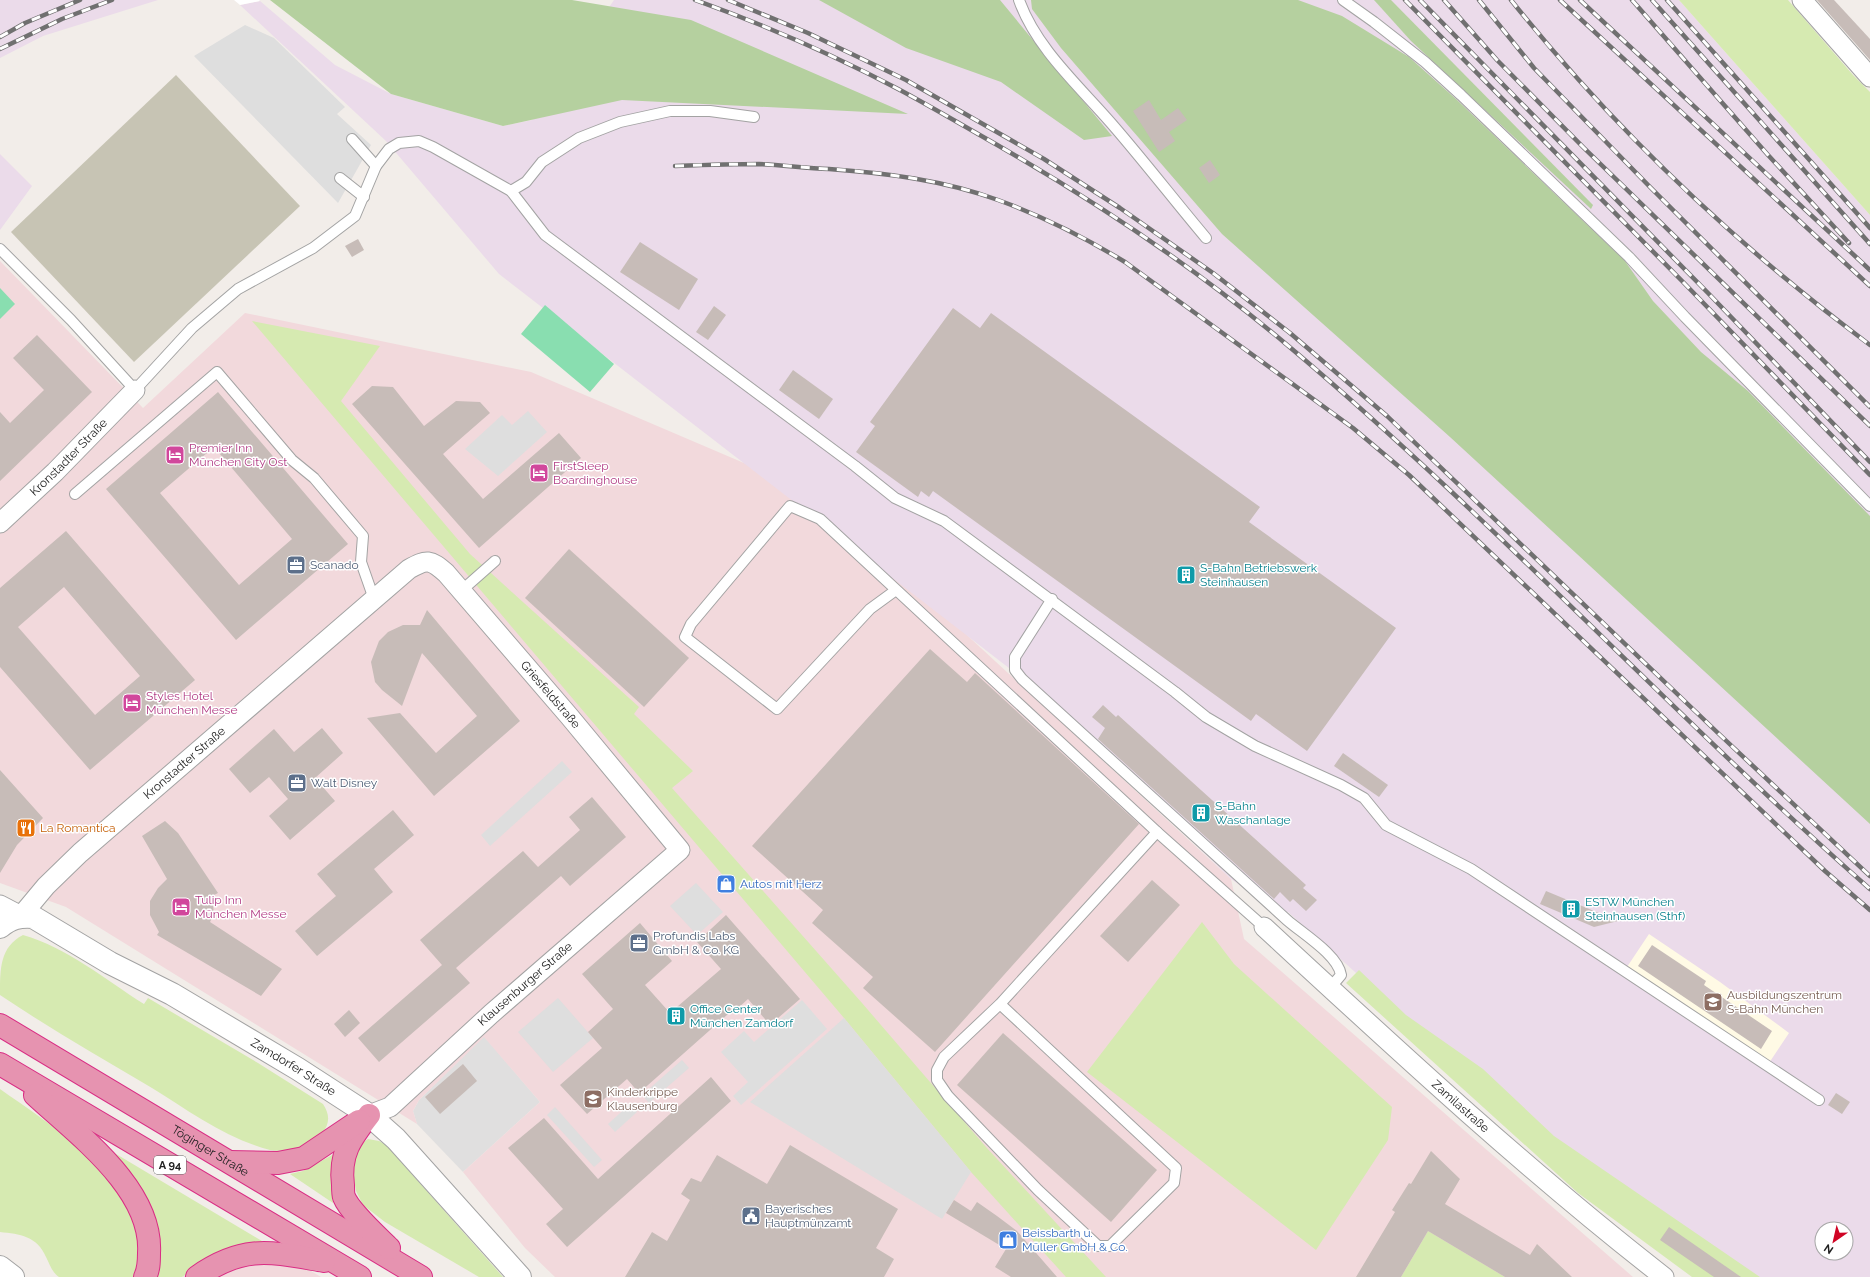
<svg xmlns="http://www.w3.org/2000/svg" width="1870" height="1277" viewBox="0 0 1870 1277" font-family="Raleway,sans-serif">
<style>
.residential{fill:#e0dfdf}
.commercial{fill:#f2d9dc}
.industrial{fill:#ebdbea;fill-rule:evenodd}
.education{fill:#fffae5}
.construction{fill:#c7c4b4}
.grass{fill:#d6eab1}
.forest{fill:#b5d09f}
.pitch{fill:#89deb0}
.parking{fill:#dedede}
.pier{fill:#fff}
.building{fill:#c7bcb8;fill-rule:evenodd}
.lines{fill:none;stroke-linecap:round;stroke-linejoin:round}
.service-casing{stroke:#a3a3a3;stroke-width:12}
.minor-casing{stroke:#a3a3a3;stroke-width:21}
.tertiary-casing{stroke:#a3a3a3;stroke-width:24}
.motorway-casing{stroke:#d92d84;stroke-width:24}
.service{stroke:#fff;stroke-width:10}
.minor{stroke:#fff;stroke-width:19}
.tertiary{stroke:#fff;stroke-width:22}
.motorway{stroke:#e693b0;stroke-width:22}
.rail-casing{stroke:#707070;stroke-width:4.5}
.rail{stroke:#fff;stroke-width:3;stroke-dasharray:9;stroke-linecap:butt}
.labels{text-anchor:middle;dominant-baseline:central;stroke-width:3;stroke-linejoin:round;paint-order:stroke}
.shield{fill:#fff;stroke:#646464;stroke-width:1}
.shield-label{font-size:11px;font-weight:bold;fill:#222}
.hotel-label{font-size:12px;fill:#b23c85;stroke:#fff;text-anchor:start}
.street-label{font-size:12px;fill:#222;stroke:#fff}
.service-label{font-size:12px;fill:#4e5e75;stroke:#fff;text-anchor:start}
.culture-label{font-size:12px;fill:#0d838f;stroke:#fff;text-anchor:start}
.food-label{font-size:12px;fill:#c56008;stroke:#fff;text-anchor:start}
.shop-label{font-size:12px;fill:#366cbe;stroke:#fff;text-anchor:start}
.education-label{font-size:12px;fill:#785e54;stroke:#fff;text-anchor:start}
</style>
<rect width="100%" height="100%" fill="#f2ede9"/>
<polygon class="residential" points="484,1036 540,1102 463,1172 417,1124 413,1111 419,1100"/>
<g class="commercial">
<polygon points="0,261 143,408 245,313 531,372 758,469 877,552 1231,879 1244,939 1633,1277 555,1277 525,1248 463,1172 540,1102 484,1037 419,1100 413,1111 417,1124 66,907 0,883"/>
<polygon points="267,1244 321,1277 182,1277 201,1264"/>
</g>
<g class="industrial">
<polygon points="0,0 158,0 43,36 0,58"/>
<path d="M614,0h1065l191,215v1062h-129l-194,-133 -259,-232 -4,4 -53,-37 -139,-134 3,-7 -37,-32 -559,-432 -113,-133 -146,-136 20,-4 75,64 56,29 112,32 29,-6zM1822,1229h24v24h-24z"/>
<polygon points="0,154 32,186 0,230"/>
</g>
<polygon class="education" points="1649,934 1720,982 1789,1033 1769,1063 1627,967"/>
<polygon class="construction" points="176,75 300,206 134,362 11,232"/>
<g class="grass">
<polygon points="1679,0 1788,0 1853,75 1870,92 1870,215"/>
<polygon points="252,321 380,346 341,401 470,554 639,707 634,714 693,771 672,788 862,1003 986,1147 1106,1277 1066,1277 971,1172 844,1018"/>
<polygon points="1202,922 1234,964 1392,1107 1388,1140 1316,1250 1087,1072"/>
<path d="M23,935c43,12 83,45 121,69l4,-6 110,65 65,41c7,11 7,19 -1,30 -8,12 -39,19 -52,16 -43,-11 -81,-39 -118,-62 -51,-30 -103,-60 -152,-93 0,-27 0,-48 23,-60z"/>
<polygon points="1359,970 1406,1015 1483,1069 1554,1136 1760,1277 1692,1277 1578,1193 1346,983"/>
<path d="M0,1089c48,34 105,69 131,124 2,5 6,11 8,16 4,17 0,33 -5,48h-75c-7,-5 -9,-12 -13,-20 -9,-21 -26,-23 -46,-25z"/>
<polygon points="368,1139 379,1141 386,1145 503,1277 479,1277 385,1222 363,1205 356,1191 352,1168 356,1151 361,1144"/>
<polygon points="101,1145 267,1244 201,1264 182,1277 155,1277 156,1273"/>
<path d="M334,1154c-5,17 -3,32 -1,49l-43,-29 13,-3z"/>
<polygon points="1428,1231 1505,1277 1401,1277"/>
</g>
<g class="forest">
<polygon points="270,0 572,0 691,20 908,114 622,100 503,126 391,94"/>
<polygon points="819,0 1000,0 1112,136 1084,140 1001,82 906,48"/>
<polygon points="1031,0 1298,0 1342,16 1409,57 1456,99 1625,261 1653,301 1701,352 1748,391 1870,516 1870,824 1450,437 1222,234 1061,48 1032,9"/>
<polygon points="1374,0 1391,0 1593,205 1591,209 1411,41"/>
</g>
<g class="pitch">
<polygon points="0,288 15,304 0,319"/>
<polygon points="545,305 614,364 590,392 521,334"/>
</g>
<g class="parking">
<polygon points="245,25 274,38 345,107 337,114 371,145 338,203 194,56"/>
<polygon points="528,411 547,432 498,476 465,449 502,415 512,425"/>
<polygon points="562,761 572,772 490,846 481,835"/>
<polygon points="696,883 723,912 697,935 670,906"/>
<polygon points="558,998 593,1038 553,1072 518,1032"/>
<polygon points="802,1000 827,1029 741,1105 733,1096 748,1082 721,1052 744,1031 754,1042"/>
<polygon points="844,1018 971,1172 942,1219 750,1102"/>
<polygon points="682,1060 689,1068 649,1103 642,1095"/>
<polygon points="630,1104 637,1112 615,1132 608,1124"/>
<polygon points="555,1107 602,1160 594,1167 547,1115"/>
</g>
<polygon class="pier" points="234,0 259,0 260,1 240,5"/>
<g class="building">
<polygon points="1817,0 1834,0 1870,39 1870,60"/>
<polygon points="1149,100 1161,120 1178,108 1187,120 1169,132 1175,141 1159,152 1133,111"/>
<polygon points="1210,160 1220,175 1209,183 1199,168"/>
<polygon points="358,239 364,250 352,257 345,246"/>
<polygon points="640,242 698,279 679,310 620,272"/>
<polygon points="714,306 726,315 708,340 696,332"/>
<polygon points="953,308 980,328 991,313 1260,507 1249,522 1396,628 1307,751 1256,714 1251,721 933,491 929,497 921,491 918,497 856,452 875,426 870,422"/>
<polygon points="37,335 92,392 0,481 0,412 10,423 44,390 13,358"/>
<polygon points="793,370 833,399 819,419 779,390"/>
<polygon points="372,386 393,387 424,426 456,401 480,402 490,413 443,454 483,499 559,433 581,458 479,548 352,404"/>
<path d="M218,392l130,152 -112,96 -130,-151zM214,447l78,92 -53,46 -79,-92z"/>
<path d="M66,531l129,149 -105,90 -90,-103v-79zM64,587l76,89 -45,39 -77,-88z"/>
<polygon points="569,549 689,658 644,707 525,598"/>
<polygon points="427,610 520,721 434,796 367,718 400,713 436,753 477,716 422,653 402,706 382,690 375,682 371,662 379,641 388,632 403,625 420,625"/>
<polygon points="930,649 967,682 975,673 1139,824 935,1052 863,988 873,977 812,923 823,910 752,846"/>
<polygon points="1103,705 1116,717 1118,715 1306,885 1303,888 1317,900 1306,911 1293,899 1290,902 1280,892 1274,899 1098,739 1105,728 1092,717"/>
<polygon points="322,728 343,753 315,778 335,801 290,840 269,816 288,799 269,777 250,793 229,769 274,729 294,752"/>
<polygon points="1343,753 1388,785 1379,797 1334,766"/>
<polygon points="0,770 43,818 17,845 0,873"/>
<polygon points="592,797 626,837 570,886 561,876 456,968 470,983 379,1062 358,1038 442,965 420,940 523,851 538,867 580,830 569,817"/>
<polygon points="393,810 414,835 374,869 393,892 317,956 295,931 336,896 317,874"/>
<polygon points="165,821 178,833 218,893 212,896 214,914 210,922 282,969 261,996 157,935 159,932 150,915 150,901 158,888 167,879 142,836"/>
<polygon points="1152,880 1180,905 1128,962 1100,936"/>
<polygon points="1546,891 1618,921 1594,927 1540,904"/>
<polygon points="726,915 800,999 770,1025 748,999 737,1009 736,1007 639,1093 627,1079 587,1114 560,1085 602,1048 588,1032 613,1009 582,974 640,923 672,961 645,985 670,1013 721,969 697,942"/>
<polygon points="1652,945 1706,981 1704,985 1772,1031 1761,1049 1638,966"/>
<polygon points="349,1010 360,1023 345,1037 334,1024"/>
<polygon points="1003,1033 1157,1170 1111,1222 957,1085"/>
<polygon points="463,1064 477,1081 440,1114 425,1097"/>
<polygon points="711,1077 731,1101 567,1247 546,1224 563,1209 508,1148 544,1118 598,1179"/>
<polygon points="1836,1093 1850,1102 1842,1114 1828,1105"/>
<polygon points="790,1145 898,1209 876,1248 894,1259 884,1277 625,1277 652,1232 667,1241 690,1200 681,1194 691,1178 701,1182 717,1155 767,1184"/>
<polygon points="1431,1151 1460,1179 1445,1204 1530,1255 1537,1244 1572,1277 1505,1277 1428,1231 1401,1277 1356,1277 1395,1212 1392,1210 1409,1183 1411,1184"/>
<polygon points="954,1200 971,1211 977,1202 997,1216 1017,1231 1057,1277 1011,1277 995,1267 1006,1249 946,1213"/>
<polygon points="1669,1227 1741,1277 1714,1277 1660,1240"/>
</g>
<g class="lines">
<g class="service-casing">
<g id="service">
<path d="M1019,0c17,48 60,86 92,123 33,38 63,77 95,115"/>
<polyline points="1343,0 1374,22 1425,62 1461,95 1629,257 1685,317 1870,506"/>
<polyline points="352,139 376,166"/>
<polyline points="340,178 364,197"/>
<polyline points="511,191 526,182 542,162 579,138 620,122 670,111 710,111 754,117"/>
<polyline points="0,249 71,320 135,390 192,328 238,289 313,248 355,216 376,166 389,149 399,143 419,141 433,147 511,191 545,235 855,466 895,498 944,521 1175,692 1206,717 1255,746 1341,785 1364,798 1386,825 1471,869 1819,1100"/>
<polyline points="75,494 217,372 292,460 314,478 363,536 361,562 374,599"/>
<polyline points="896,590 870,609 777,709 685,637 691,624 790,506 820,519 1157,832 1264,927"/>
<polyline points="461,591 495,561"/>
<path d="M1052,599l-37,58v13l7,9 265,241c16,14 51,35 54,55l-11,13"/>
<polyline points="1000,1004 944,1057 937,1070 937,1080 948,1096 1038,1190 1098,1246 1110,1246 1174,1183 1176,1168 1000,1004 1157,832"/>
</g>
</g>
<g class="minor-casing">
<g id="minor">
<polyline points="1802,0 1870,77"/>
<path id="s1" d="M0,523l55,-51 80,-82"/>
<path id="s2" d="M0,905l21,11 25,-30 34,-33 329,-284c18,-10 21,-10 37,4l123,143 111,134 -189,164 -101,93 -21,8"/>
<path id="s3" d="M1264,927c130,120 260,241 400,350"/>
</g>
</g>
<g class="tertiary-casing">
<g id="tertiary">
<path id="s4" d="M0,927c11,-9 19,-11 33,-10l77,46 62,31 126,75 71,46 27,24 124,138"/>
<polyline points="0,1267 13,1277"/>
</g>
</g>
<g class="motorway-casing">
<g id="motorway">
<path id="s5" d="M0,1025l421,252"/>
<polyline points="0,1064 360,1277"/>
<path d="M35,1095c43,40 118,94 114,158 0,9 0,16 -4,24"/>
<path d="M369,1115c-18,23 -30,39 -26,70 0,4 0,9 1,12 6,15 34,40 45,51"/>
<polyline points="230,1162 278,1163 304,1158 359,1121"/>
<path d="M197,1277c47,-33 74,-25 127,-16"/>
</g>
</g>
<use href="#service" class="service"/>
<use href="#minor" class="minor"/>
<use href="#tertiary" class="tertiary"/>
<use href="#motorway" class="motorway"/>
<g class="rail-casing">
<g id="rail">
<path d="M695,0c70,25 139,55 205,90 26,14 52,29 78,44 108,61 213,130 308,210 204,171 384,369 584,545"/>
<polyline points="728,0 808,33 906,80 1044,159 1120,208 1213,273 1290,333 1387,416 1719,734 1870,876"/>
<polyline points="1405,0 1684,283 1870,475"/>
<polyline points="1420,0 1708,293 1870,462"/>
<polyline points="1444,0 1497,60 1584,148 1870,426"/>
<polyline points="1479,0 1534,68 1650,187 1870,407"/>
<path d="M1511,0c104,130 225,245 359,345"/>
<polyline points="1560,0 1870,286"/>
<polyline points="1580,0 1870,270"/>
<polyline points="1632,0 1768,155 1849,243"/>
<polyline points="1652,0 1870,244"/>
<polyline points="1667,0 1870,228"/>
<polyline points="0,37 25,23 80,0"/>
<polyline points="0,49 62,19 112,0"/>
<path d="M675,166c28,-1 56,-2 84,-2 23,1 46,4 70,5 57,4 114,11 169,31 44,16 86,37 127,62l228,166 56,47 416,396 45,39"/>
</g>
</g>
<use href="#rail" class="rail"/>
</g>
<defs>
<g id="hotel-square" transform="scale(1)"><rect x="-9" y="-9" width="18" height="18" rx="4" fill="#d1479c" stroke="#fff"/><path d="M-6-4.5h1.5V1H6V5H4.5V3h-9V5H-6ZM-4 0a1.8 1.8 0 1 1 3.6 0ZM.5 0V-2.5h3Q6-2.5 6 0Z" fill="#fff"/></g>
<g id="office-square" transform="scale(1)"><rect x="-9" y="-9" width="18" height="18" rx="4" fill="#5c6f8a" stroke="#fff"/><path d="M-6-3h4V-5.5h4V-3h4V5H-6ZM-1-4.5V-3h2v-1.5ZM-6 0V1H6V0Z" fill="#fff"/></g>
<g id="building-square" transform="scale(1)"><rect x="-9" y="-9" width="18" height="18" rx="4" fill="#0f9aa8" stroke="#fff"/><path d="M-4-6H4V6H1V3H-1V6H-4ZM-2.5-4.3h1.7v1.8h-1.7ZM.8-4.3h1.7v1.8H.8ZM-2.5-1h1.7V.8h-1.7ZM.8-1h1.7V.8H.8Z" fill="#fff"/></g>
<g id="restaurant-square" transform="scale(1)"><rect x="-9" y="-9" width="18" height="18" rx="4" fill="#e8710a" stroke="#fff"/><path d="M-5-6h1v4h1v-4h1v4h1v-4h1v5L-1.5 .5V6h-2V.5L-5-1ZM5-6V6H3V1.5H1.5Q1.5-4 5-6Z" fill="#fff"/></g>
<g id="shop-square" transform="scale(1)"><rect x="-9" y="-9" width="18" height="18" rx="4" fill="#3f7fe0" stroke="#fff"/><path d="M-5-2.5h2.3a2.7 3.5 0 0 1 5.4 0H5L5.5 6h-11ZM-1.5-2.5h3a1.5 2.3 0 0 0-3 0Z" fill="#fff"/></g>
<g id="university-square" transform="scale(1)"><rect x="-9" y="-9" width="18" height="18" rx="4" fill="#8d6e63" stroke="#fff"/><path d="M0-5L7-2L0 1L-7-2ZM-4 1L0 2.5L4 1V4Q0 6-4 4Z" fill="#fff"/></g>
<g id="school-square" transform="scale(1)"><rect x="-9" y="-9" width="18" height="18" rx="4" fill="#8d6e63" stroke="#fff"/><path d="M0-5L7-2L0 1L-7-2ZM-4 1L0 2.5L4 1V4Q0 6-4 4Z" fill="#fff"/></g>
<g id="civic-square" transform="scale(1)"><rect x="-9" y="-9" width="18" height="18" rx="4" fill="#5c6f8a" stroke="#fff"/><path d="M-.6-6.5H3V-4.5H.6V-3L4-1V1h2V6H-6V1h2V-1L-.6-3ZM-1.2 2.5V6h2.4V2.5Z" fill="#fff"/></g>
</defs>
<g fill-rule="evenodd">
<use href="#hotel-square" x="175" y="455"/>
<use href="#hotel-square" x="539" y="473"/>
<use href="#office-square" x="296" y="565"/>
<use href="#building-square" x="1186" y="575"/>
<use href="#hotel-square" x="132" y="703"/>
<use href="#office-square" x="297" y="783"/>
<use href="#building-square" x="1201" y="813"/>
<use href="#restaurant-square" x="26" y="828"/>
<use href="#shop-square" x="726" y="884"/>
<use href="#hotel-square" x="181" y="907"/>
<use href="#building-square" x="1571" y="909"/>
<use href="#office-square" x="639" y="943"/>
<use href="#university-square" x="1713" y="1002"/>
<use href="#building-square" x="676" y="1016"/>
<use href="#school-square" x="593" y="1099"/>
<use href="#civic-square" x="751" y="1216"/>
<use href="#shop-square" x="1008" y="1240"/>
</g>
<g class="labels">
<rect class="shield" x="154" y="1156" width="32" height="18" rx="3"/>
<g class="shield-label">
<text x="170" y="1165">A 94</text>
</g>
<g class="hotel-label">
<text x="189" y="448">Premier Inn<tspan x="189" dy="14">München City Ost</tspan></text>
<text x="553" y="466">FirstSleep<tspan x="553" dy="14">Boardinghouse</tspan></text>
<text x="146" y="696">Styles Hotel<tspan x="146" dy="14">München Messe</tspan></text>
<text x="195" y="900">Tulip Inn<tspan x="195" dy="14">München Messe</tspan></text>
</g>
<g class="street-label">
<text stroke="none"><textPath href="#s1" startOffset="95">Kronstadter Straße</textPath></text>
<text stroke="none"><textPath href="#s2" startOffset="747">Griesfeldstraße</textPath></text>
<text stroke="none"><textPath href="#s2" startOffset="248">Kronstadter Straße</textPath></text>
<text transform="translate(525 984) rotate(-41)">Klausenburger Straße</text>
<text stroke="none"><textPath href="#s4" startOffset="336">Zamdorfer Straße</textPath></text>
<text stroke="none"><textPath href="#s3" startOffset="266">Zamilastraße</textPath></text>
<text stroke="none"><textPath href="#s5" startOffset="245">Töginger Straße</textPath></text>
</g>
<g class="service-label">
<text x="310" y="565">Scanado</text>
<text x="311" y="783">Walt Disney</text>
<text x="653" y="936">Profundis Labs<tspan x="653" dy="14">GmbH &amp; Co. KG</tspan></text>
<text x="765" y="1209">Bayerisches<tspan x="765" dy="14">Hauptmünzamt</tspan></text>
</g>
<g class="culture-label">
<text x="1200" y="568">S-Bahn Betriebswerk<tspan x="1200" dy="14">Steinhausen</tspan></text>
<text x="1215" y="806">S-Bahn<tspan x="1215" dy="14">Waschanlage</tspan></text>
<text x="1585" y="902">ESTW München<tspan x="1585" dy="14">Steinhausen (Sthf)</tspan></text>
<text x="690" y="1009">Office Center<tspan x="690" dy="14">München Zamdorf</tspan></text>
</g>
<g class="food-label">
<text x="40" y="828">La Romantica</text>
</g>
<g class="shop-label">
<text x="740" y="884">Autos mit Herz</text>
<text x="1022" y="1233">Beissbarth u.<tspan x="1022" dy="14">Müller GmbH &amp; Co.</tspan></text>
</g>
<g class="education-label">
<text x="1727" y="995">Ausbildungszentrum<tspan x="1727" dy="14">S-Bahn München</tspan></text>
<text x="607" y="1092">Kinderkrippe<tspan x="607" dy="14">Klausenburg</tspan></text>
</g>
</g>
<g transform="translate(1834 1241) rotate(214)"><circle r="19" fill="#ffffff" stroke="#a7a7a7"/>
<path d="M0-3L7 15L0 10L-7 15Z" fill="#d00425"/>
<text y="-6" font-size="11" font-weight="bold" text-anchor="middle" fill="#222222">N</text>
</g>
</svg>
